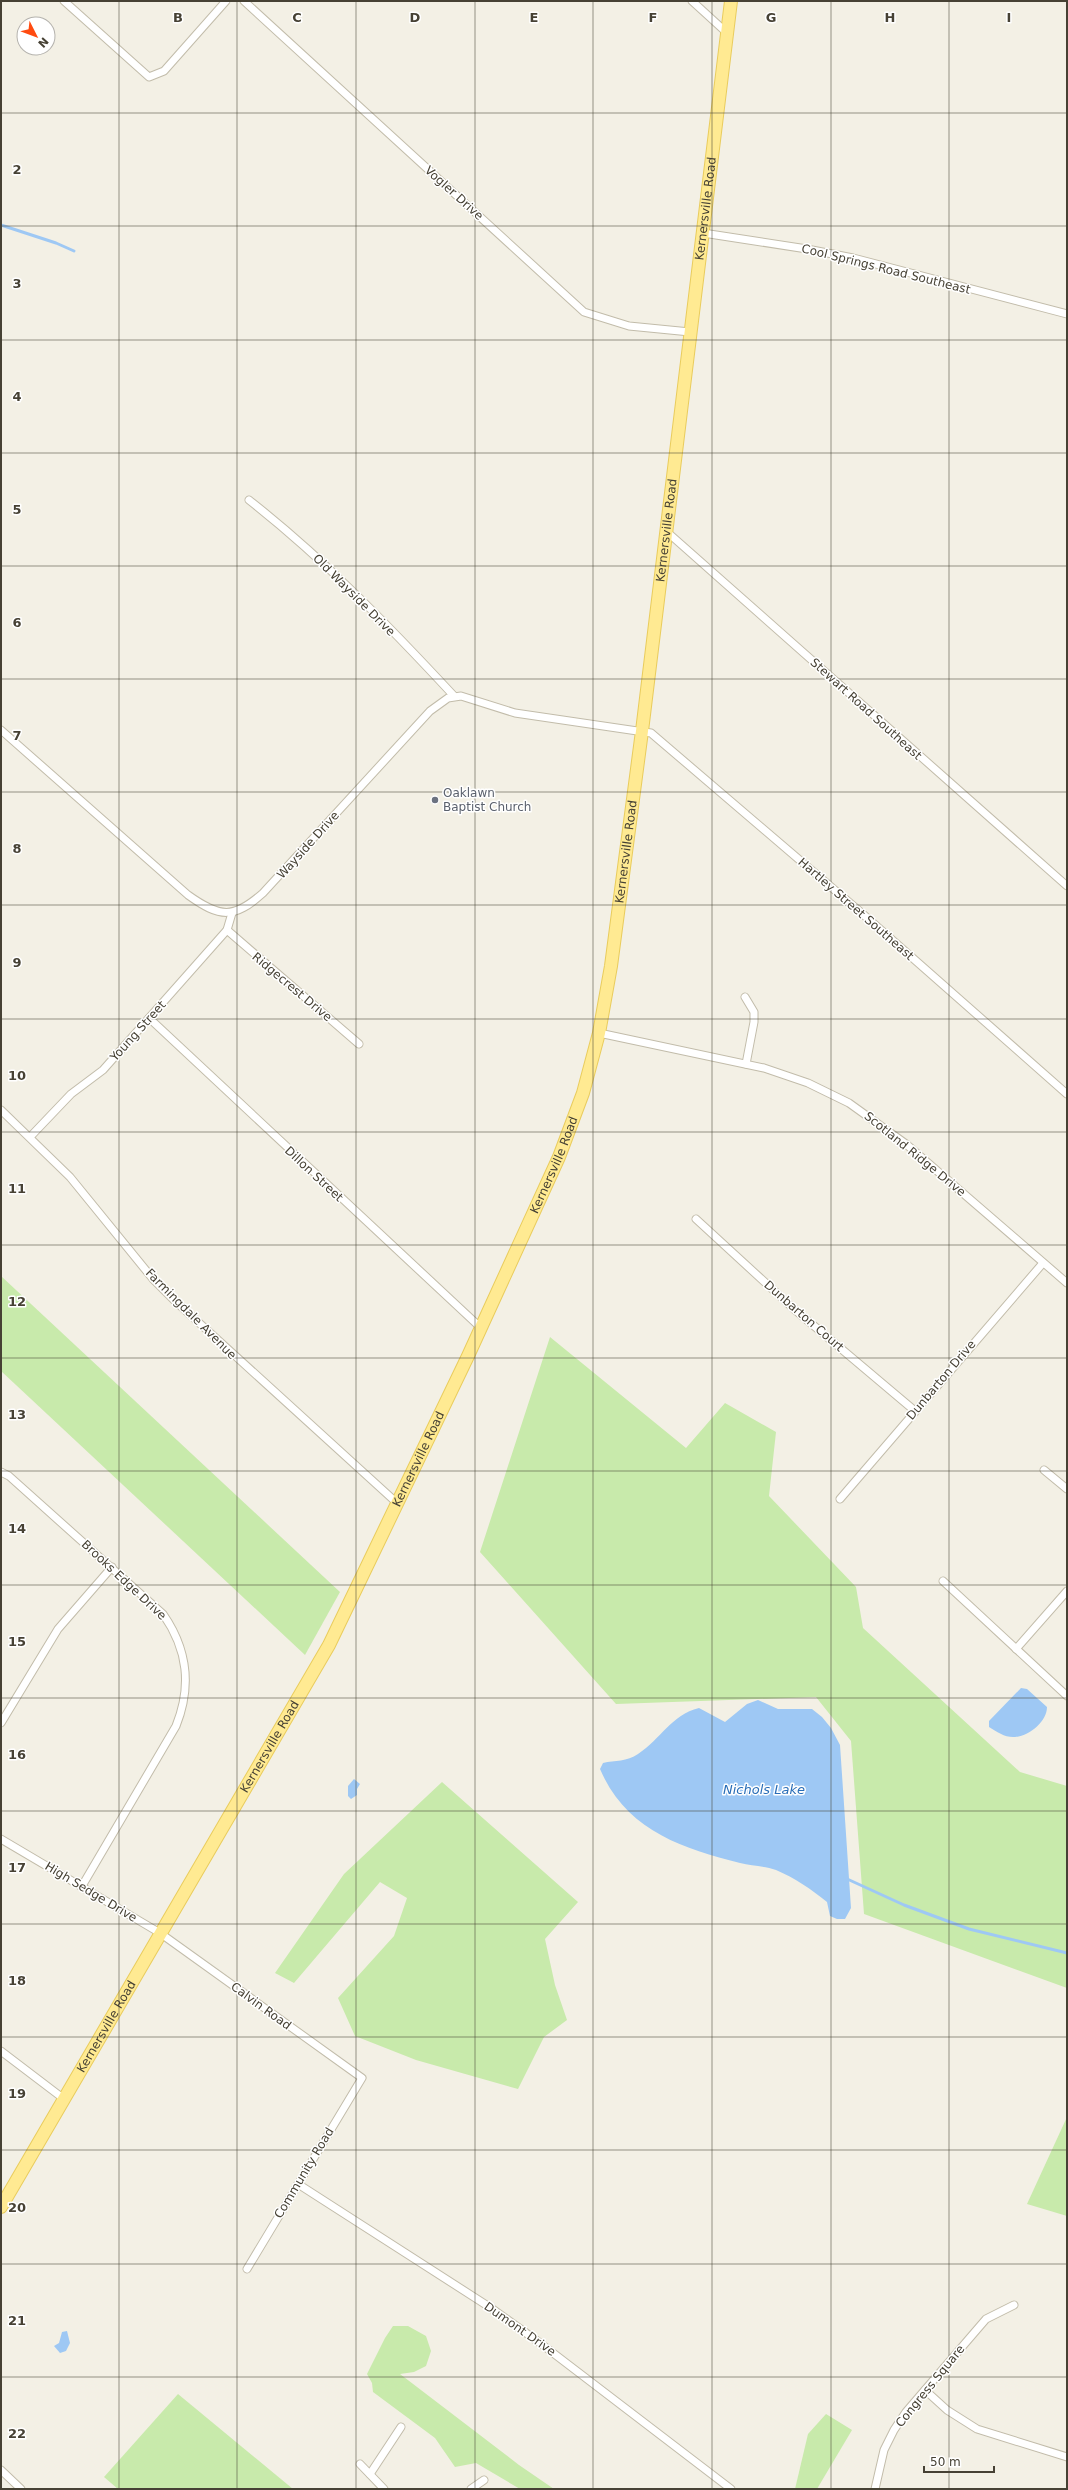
<svg xmlns="http://www.w3.org/2000/svg" width="1068" height="2490" viewBox="0 0 1068 2490" font-family="'DejaVu Sans',sans-serif">
<style>
.green{fill:#c8eaab}
.water{fill:#9ec8f4}
.lines{fill:none;stroke-linecap:round;stroke-linejoin:round}
.stream{stroke:#9ec8f4;stroke-width:3}
.minor-casing{stroke:#c2bcaa;stroke-width:9}
.primary-casing{stroke:#e9cc5d;stroke-width:14}
.minor{stroke:#fff;stroke-width:7}
.primary{stroke:#ffea92;stroke-width:12}
.grid{fill:none;stroke:#464134;stroke-width:1;stroke-opacity:0.55}
.worship-dot{fill:#6b7280;stroke:#fff;stroke-width:1.5}
.labels{text-anchor:middle;dominant-baseline:central;stroke-width:3;stroke-linejoin:round;paint-order:stroke}
.street-label{font-size:12px;fill:#464134;stroke:#fff}
.worship-label{font-size:12px;fill:#5b616d;stroke:#fff;text-anchor:start}
.water-label{font-size:13px;font-style:italic;fill:#286db7;stroke:#fff}
.grid-label{font-size:13px;text-anchor:middle;font-weight:bold;fill:#464134;stroke:#fff;stroke-width:3;stroke-linejoin:round;paint-order:stroke}
</style>
<rect width="100%" height="100%" fill="#f3f0e5"/>
<g class="green">
<polygon points="1,1276 340,1592 305,1655 1,1371"/>
<polygon points="550,1337 686,1448 725,1403 776,1432 769,1496 856,1587 863,1628 1020,1772 1067,1786 1067,1988 864,1914 851,1741 816,1697 616,1704 480,1552"/>
<polygon points="442,1782 578,1902 545,1939 555,1985 567,2020 544,2037 518,2089 416,2060 355,2036 338,1998 394,1936 407,1898 380,1882 294,1983 275,1973 344,1874"/>
<polygon points="1067,2117 1067,2216 1027,2204"/>
<polygon points="393,2326 408,2326 426,2336 431,2351 426,2366 414,2372 400,2374 519,2465 554,2489 520,2489 476,2463 455,2467 435,2438 373,2392 372,2383 367,2374 385,2338"/>
<polygon points="178,2394 293,2489 118,2489 104,2477"/>
<polygon points="826,2414 852,2430 817,2489 795,2489 808,2434"/>
</g>
<g class="water">
<path d="M1021,1688l6,1 20,18c0,14 -17,29 -32,30 -9,1 -18,-5 -26,-10v-6z"/>
<path d="M758,1700l20,9h34l10,8 9,11 9,17 11,163 -6,11h-8l-7,-3 -3,-14c-16,-13 -32,-24 -51,-32 -11,-4 -24,-4 -36,-7 -59,-15 -114,-33 -140,-94l3,-6c12,-3 24,-1 35,-9 23,-15 33,-39 61,-46l26,14 22,-18z"/>
<polygon points="354,1779 360,1784 357,1789 357,1795 351,1799 348,1796 348,1786"/>
<polygon points="67,2331 70,2343 66,2351 60,2353 54,2346 59,2343 62,2332"/>
</g>
<g class="lines">
<g class="stream">
<polyline points="1,225 56,243 74,251"/>
<polyline points="845,1878 904,1905 969,1929 1067,1953"/>
</g>
<g class="minor-casing">
<g id="minor">
<polyline points="64,1 149,77 164,71 226,1"/>
<polyline points="244,1 584,312 629,326 690,332"/>
<polyline points="692,1 726,32"/>
<polyline points="703,233 807,249 853,258 1067,314"/>
<path d="M249,500c74,58 141,127 205,196"/>
<polyline points="666,531 1067,886"/>
<path d="M1,730l187,165c32,23 46,24 75,-2l167,-182 18,-13 13,-2 54,17 136,20 214,183 202,178"/>
<polyline points="227,930 359,1044"/>
<polyline points="745,997 754,1012 754,1022 746,1064"/>
<polyline points="149,1018 481,1328"/>
<polyline points="599,1033 764,1068 808,1083 849,1103 906,1144 1067,1283"/>
<polyline points="1,1110 70,1177 153,1279 174,1300 397,1503"/>
<polyline points="30,1137 71,1094 103,1070 227,930 232,913"/>
<polyline points="696,1219 794,1309 915,1411"/>
<polyline points="1044,1470 1067,1489"/>
<path d="M1,1472l8,4 154,138c25,36 29,72 13,112l-94,160"/>
<polyline points="840,1499 1043,1263"/>
<polyline points="943,1581 1067,1696"/>
<polyline points="1016,1649 1067,1591"/>
<polyline points="1,1723 58,1629 112,1567"/>
<polyline points="1,1839 160,1933 362,2078 247,2269"/>
<polyline points="1,2051 64,2099"/>
<polyline points="298,2184 491,2308 540,2343 731,2489"/>
<polyline points="925,2390 947,2410 977,2429 1067,2457"/>
<polyline points="360,2464 384,2489"/>
<polyline points="1,2470 21,2489"/>
<polyline points="370,2474 401,2427"/>
<polyline points="471,2489 484,2480"/>
<polyline points="875,2489 884,2450 894,2430 906,2412 986,2319 1014,2305"/>
</g>
</g>
<g class="primary-casing">
<g id="primary">
<path id="s1" d="M1,2207l328,-562 139,-289 91,-199 24,-64 16,-60 12,-67 31,-235 89,-730"/>
</g>
</g>
<use href="#minor" class="minor"/>
<use href="#primary" class="primary"/>
</g>
<path class="grid" d="M119,1v2488M237,1v2488M356,1v2488M475,1v2488M593,1v2488M712,1v2488M831,1v2488M949,1v2488M1,113h1066M1,226h1066M1,340h1066M1,453h1066M1,566h1066M1,679h1066M1,792h1066M1,905h1066M1,1019h1066M1,1132h1066M1,1245h1066M1,1358h1066M1,1471h1066M1,1585h1066M1,1698h1066M1,1811h1066M1,1924h1066M1,2037h1066M1,2150h1066M1,2264h1066M1,2377h1066"/>
<circle class="worship-dot" cx="435" cy="800" r="4"/>
<g class="labels">
<g class="street-label">
<text transform="translate(454 193) rotate(42)">Vogler Drive</text>
<text stroke="none"><textPath href="#s1" startOffset="2152">Kernersville Road</textPath></text>
<text transform="translate(886 269) rotate(14)">Cool Springs Road Southeast</text>
<text stroke="none"><textPath href="#s1" startOffset="1828">Kernersville Road</textPath></text>
<text transform="translate(354 595) rotate(45)">Old Wayside Drive</text>
<text transform="translate(866 709) rotate(42)">Stewart Road Southeast</text>
<text transform="translate(308 845) rotate(-48)">Wayside Drive</text>
<text stroke="none"><textPath href="#s1" startOffset="1504">Kernersville Road</textPath></text>
<text transform="translate(856 909) rotate(41)">Hartley Street Southeast</text>
<text transform="translate(292 987) rotate(40)">Ridgecrest Drive</text>
<text transform="translate(138 1031) rotate(-48)">Young Street</text>
<text transform="translate(915 1154) rotate(39)">Scotland Ridge Drive</text>
<text stroke="none"><textPath href="#s1" startOffset="1181">Kernersville Road</textPath></text>
<text transform="translate(314 1174) rotate(43)">Dillon Street</text>
<text transform="translate(191 1314) rotate(45)">Farmingdale Avenue</text>
<text transform="translate(804 1316) rotate(41)">Dunbarton Court</text>
<text transform="translate(941 1380) rotate(-50)">Dunbarton Drive</text>
<text stroke="none"><textPath href="#s1" startOffset="857">Kernersville Road</textPath></text>
<text transform="translate(124 1580) rotate(43)">Brooks Edge Drive</text>
<text stroke="none"><textPath href="#s1" startOffset="533">Kernersville Road</textPath></text>
<text transform="translate(91 1892) rotate(31)">High Sedge Drive</text>
<text transform="translate(261 2006) rotate(36)">Calvin Road</text>
<text stroke="none"><textPath href="#s1" startOffset="209">Kernersville Road</textPath></text>
<text transform="translate(304 2173) rotate(-59)">Community Road</text>
<text transform="translate(520 2329) rotate(35)">Dumont Drive</text>
<text transform="translate(930 2386) rotate(-51)">Congress Square</text>
</g>
<g class="worship-label">
<text x="443" y="793">Oaklawn<tspan x="443" dy="14">Baptist Church</tspan></text>
</g>
<g class="water-label">
<text x="764" y="1789">Nichols Lake</text>
</g>
</g>
<g class="grid-label">
<text x="178" y="22">B</text>
<text x="297" y="22">C</text>
<text x="415" y="22">D</text>
<text x="534" y="22">E</text>
<text x="653" y="22">F</text>
<text x="771" y="22">G</text>
<text x="890" y="22">H</text>
<text x="1009" y="22">I</text>
<text x="17" y="174">2</text>
<text x="17" y="288">3</text>
<text x="17" y="401">4</text>
<text x="17" y="514">5</text>
<text x="17" y="627">6</text>
<text x="17" y="740">7</text>
<text x="17" y="853">8</text>
<text x="17" y="967">9</text>
<text x="17" y="1080">10</text>
<text x="17" y="1193">11</text>
<text x="17" y="1306">12</text>
<text x="17" y="1419">13</text>
<text x="17" y="1533">14</text>
<text x="17" y="1646">15</text>
<text x="17" y="1759">16</text>
<text x="17" y="1872">17</text>
<text x="17" y="1985">18</text>
<text x="17" y="2098">19</text>
<text x="17" y="2212">20</text>
<text x="17" y="2325">21</text>
<text x="17" y="2438">22</text>
</g>
<rect width="1068" height="2490" fill="none" stroke="#464134" stroke-width="4"/>
<g transform="translate(36 36) rotate(132)"><circle r="19" fill="#ffffff" stroke="#b5b3ae"/>
<path d="M0-3L7 15L0 10L-7 15Z" fill="#ff4b10"/>
<text y="-6" font-size="11" font-weight="bold" text-anchor="middle" fill="#464134">N</text>
</g>
<path d="M924 2466v6h70v-6" fill="none" stroke="#464134" stroke-width="2"/>
<text x="930" y="2466" font-size="12" fill="#464134" stroke="#ffffff" stroke-width="3" paint-order="stroke">50 m</text>
</svg>
